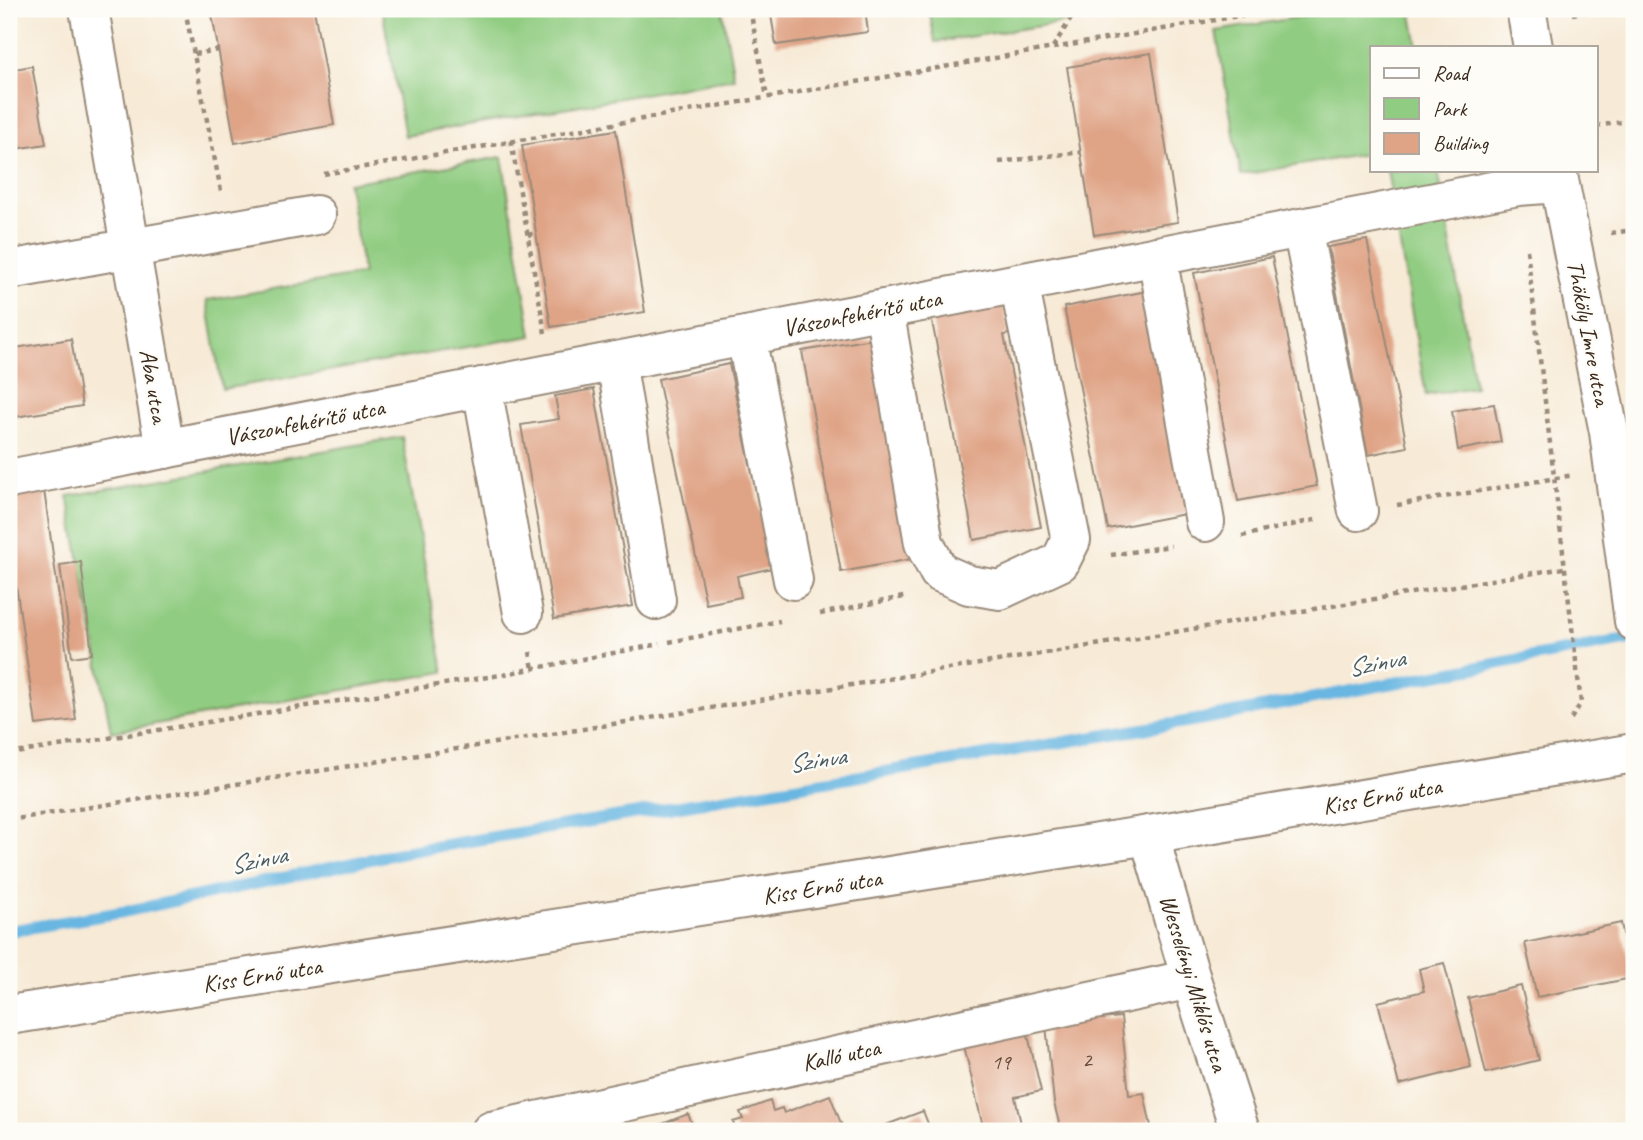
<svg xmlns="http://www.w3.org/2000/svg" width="1643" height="1140" viewBox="0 0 1643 1140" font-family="Caveat,sans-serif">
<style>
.green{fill:#90cc81;stroke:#667b50;stroke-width:2}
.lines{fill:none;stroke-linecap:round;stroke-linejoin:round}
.stream{stroke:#67b6e1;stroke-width:12}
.building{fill:#dfa385}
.minor-casing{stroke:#998a7a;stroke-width:42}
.path{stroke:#998a7a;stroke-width:4.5;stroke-dasharray:5 5;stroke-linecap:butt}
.minor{stroke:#fff;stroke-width:38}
.labels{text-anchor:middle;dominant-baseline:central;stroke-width:5;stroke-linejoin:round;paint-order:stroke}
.number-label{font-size:21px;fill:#644838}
.street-label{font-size:24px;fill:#3b2a1e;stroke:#fdfcf7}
.water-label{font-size:26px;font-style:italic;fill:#4a5b62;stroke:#fdfcf7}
</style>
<rect width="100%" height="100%" fill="#fdfcf7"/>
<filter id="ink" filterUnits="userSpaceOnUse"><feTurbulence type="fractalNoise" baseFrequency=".0143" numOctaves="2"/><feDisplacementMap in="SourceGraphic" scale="14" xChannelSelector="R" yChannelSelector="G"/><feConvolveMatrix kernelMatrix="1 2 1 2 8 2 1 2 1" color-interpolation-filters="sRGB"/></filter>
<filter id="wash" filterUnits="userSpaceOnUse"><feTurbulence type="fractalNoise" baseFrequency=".00686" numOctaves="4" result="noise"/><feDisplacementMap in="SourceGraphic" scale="28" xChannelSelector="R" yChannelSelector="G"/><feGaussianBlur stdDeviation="1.57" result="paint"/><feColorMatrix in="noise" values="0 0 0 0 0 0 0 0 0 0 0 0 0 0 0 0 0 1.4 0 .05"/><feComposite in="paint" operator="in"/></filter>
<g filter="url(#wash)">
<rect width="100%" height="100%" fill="#f7ead6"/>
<g class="green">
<polygon points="382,9 722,9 734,78 405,136"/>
<polygon points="929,9 1151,9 935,42"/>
<polygon points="1348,9 1411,9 1418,47 1372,47 1372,153 1241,175 1216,31"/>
<polygon points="502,157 532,336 222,389 207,300 363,274 348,183"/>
<polygon points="1387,170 1438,170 1475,387 1426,395"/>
<polygon points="402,437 444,672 111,732 68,496"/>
</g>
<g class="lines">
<polyline class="stream" points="9,931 123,912 404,852 1197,720 1634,638"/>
</g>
<g id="blocks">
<g class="building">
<polygon points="211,9 314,9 334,125 235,143"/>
<polygon points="770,9 865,9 868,32 776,45"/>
<polygon points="1151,53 1178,222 1094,235 1067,67"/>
<polygon points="32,66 46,144 9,150 9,70"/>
<polygon points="616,130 645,312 551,327 522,145"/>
<polygon points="1367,240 1407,447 1368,455 1328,247"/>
<polygon points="1272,257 1317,486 1238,501 1194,273"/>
<polygon points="1147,291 1190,513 1108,529 1064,307"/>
<polygon points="1003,302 1009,334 1004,335 1041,527 974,540 931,316"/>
<polygon points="878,338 917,558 841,572 802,351"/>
<polygon points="71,339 82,406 9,418 9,349"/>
<polygon points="729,364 772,568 737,576 741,597 706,604 658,379"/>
<polygon points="594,389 633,606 554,619 521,425 559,419 555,396"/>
<polygon points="1494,404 1501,442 1458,450 1452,411"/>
<polygon points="44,490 76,720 36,725 9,536 9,495"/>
<polygon points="81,562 92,654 72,657 60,565"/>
<polygon points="1621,923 1632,978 1537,997 1525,943"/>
<polygon points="1444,963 1471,1067 1399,1085 1378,1002 1424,991 1419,969"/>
<polygon points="1521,986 1539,1060 1486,1073 1468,998"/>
<polygon points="1101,1013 1102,1019 1121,1017 1129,1095 1144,1093 1152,1131 1061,1131 1054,1103 1046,1025"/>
<polygon points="1024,1018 1041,1091 1015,1097 1021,1124 984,1131 961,1033"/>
<polygon points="830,1095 844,1131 736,1131 733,1122 743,1119 740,1112 770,1101 773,1111 782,1108 784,1113"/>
<polygon points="923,1111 931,1131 870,1131"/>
<polygon points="688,1114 695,1131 644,1131"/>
</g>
</g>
</g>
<g filter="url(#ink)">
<use href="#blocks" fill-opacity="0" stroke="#998a7a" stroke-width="2"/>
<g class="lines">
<g class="minor-casing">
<g id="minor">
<polyline points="89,9 165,449"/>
<polyline points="1526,9 1533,47"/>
<polyline points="1557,170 1609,432 1634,621"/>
<polyline points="1302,228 1358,511"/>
<polyline points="1157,256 1205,522"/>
<polyline points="9,270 316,215"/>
<polyline points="884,309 924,543 939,572 969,585 1000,590 1060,562 1071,540 1019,283"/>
<polyline points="746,336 793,580"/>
<polyline points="616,361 656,600"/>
<polyline points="482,387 523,613"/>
<polyline points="9,479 1518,186 1559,183"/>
<polyline points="1149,835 1191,979 1240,1131"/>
<polyline points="9,1015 1149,835 1634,753"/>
<polyline points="491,1131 1191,979"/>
</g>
</g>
<g class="path">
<polyline points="185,9 221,191"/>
<polyline points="750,9 767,97"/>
<polyline points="1572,14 1607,9"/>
<polyline points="1053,47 1077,9"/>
<polyline points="194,54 219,50"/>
<polyline points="1596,126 1634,120"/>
<polyline points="511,141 545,333"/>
<polyline points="999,162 1081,152"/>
<polyline points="324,174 1279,9"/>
<polyline points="1611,233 1634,230"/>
<polyline points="528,235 536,233"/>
<polyline points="1527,250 1581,703 1569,722"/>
<polyline points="10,311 16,347"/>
<polyline points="1397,505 1574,475"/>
<polyline points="1242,536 1319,519"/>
<polyline points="1111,555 1171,546"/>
<polyline points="820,614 908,596"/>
<polyline points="669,642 780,621"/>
<polyline points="530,652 533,669"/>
<polyline points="9,754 500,675 660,644"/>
<polyline points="9,820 577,730 1564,568"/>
</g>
<use href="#minor" class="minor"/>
</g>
</g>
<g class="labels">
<g class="number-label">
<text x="1087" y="1060">2</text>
<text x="1001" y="1062">19</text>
</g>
<g class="street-label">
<text transform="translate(862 313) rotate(-11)">Vászonfehérítő utca</text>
<text transform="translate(1589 333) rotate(79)">Thököly Imre utca</text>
<text transform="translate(154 386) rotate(80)">Aba utca</text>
<text transform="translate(305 422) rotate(-11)">Vászonfehérítő utca</text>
<text transform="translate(1382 796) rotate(-10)">Kiss Ernő utca</text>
<text transform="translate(822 887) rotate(-9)">Kiss Ernő utca</text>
<text transform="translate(262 975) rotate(-9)">Kiss Ernő utca</text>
<text transform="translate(1194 983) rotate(73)">Wesselényi Miklós utca</text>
<text transform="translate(841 1055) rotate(-12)">Kalló utca</text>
</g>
<g class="water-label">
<text transform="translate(1376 663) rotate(-11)">Szinva</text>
<text transform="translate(817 760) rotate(-9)">Szinva</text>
<text transform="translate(258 860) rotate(-12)">Szinva</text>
</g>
</g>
<rect width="1643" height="1140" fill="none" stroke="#fdfcf7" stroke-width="35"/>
<rect x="1370" y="46" width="228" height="126" fill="#fdfcf7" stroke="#afa8a0" stroke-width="2"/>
<rect x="1384" y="68" width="35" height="10" fill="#ffffff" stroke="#afa8a0" stroke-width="2"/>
<text x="1433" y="80" font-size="21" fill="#3b2a1e">Road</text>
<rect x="1384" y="98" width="35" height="21" fill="#90cc81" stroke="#afa8a0" stroke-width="2"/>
<text x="1433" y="116" font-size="21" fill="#3b2a1e">Park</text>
<rect x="1384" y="133" width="35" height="21" fill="#dfa385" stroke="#afa8a0" stroke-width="2"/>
<text x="1433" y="150" font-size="21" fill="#3b2a1e">Building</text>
</svg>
